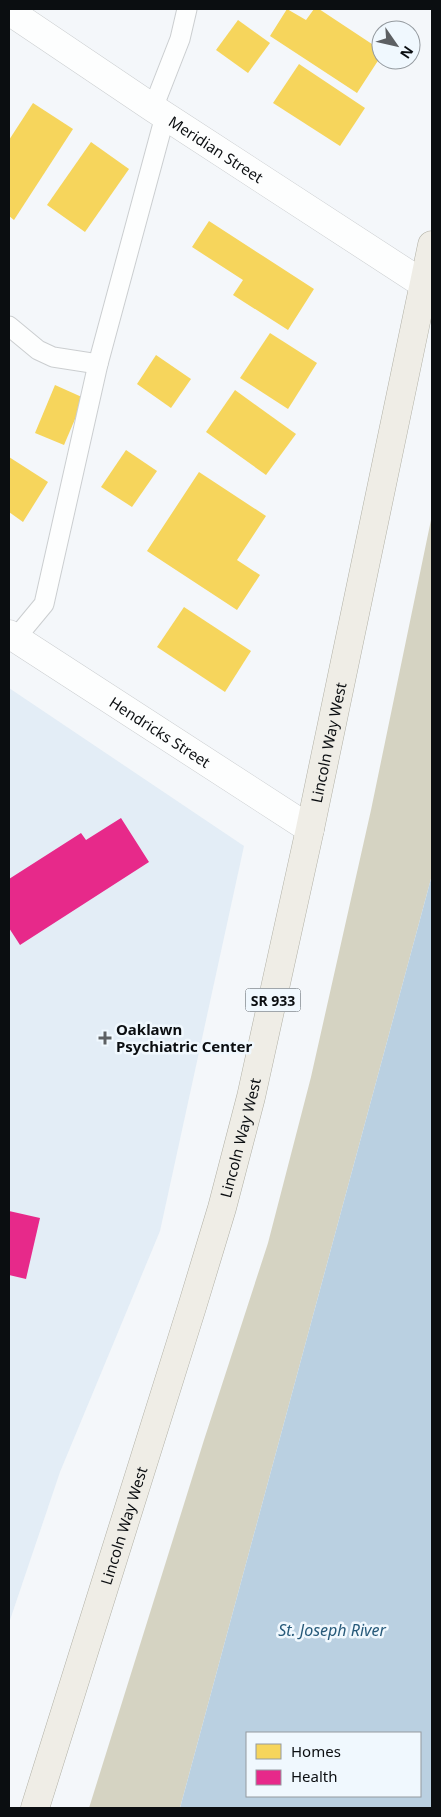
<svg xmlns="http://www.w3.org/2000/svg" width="441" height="1817" viewBox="0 0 441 1817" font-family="'Noto Sans',sans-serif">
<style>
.built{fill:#e3edf6}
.forest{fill:#d5d3c2}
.water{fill:#bad0e1;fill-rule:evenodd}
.homes{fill:#f6d55c}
.health{fill:#e7298a}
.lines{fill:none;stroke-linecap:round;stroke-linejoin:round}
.lane-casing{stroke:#cbced0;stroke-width:21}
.street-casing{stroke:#cbced0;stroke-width:29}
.primary-casing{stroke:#b1b0a5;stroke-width:29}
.lane{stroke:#fdfefe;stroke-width:19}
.street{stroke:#fdfefe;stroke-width:28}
.primary{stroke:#efede6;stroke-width:28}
.poi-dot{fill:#5d6063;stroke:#f0f8fe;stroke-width:2}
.labels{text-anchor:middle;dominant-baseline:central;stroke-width:5;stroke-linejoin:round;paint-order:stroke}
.shield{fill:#f0f8fe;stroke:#505458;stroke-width:1}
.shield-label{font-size:14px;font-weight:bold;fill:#0b0e11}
.street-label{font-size:15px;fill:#0b0e11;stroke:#f0f8fe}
.poi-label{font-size:15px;font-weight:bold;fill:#0b0e11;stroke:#f0f8fe;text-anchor:start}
.water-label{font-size:16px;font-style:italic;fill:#265979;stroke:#f0f8fe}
</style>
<rect width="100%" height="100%" fill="#f4f7fa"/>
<polygon class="built" points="9,688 244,846 160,1231 60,1472 9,1623"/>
<polygon class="forest" points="432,515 432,875 180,1808 89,1808 204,1440 268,1243 311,1077 371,810"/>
<path class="water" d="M432,875v933h-252zM247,1733h173v63h-173z"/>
<g class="homes">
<polygon points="287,9 306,20 314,9 319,9 381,50 381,56 357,93 270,36"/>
<polygon points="238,20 270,43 248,73 216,50"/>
<polygon points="299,64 365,108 340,146 273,103"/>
<polygon points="33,103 73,129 14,220 9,216 9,140"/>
<polygon points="91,142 129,169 85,232 47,205"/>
<polygon points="209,221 314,289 288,330 233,295 243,280 192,247"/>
<polygon points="270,333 317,363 288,409 240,378"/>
<polygon points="156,355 191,379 171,408 137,384"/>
<polygon points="55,385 84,398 64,445 35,433"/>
<polygon points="235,390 296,434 266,475 206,432"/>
<polygon points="126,450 157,471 132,507 101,487"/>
<polygon points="9,457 48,482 23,522 9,512"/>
<polygon points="199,472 266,516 237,560 260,575 237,610 147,551"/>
<polygon points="184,607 251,651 225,692 157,647"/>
</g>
<g class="health">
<polygon points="121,818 149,862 20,945 9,928 9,879 81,833 86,840"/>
<polygon points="9,1211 40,1218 26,1279 9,1275"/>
</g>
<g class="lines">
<g class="lane-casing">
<g id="lane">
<polyline points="153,108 180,39 187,9"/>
<polyline points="9,326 38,350 53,357 98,364"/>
<polyline points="15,639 44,604 98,364 165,116"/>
</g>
</g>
<g class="street-casing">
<g id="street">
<path id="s1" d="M9,11l144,97 272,177"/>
<path id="s2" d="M9,634l301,195"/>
</g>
</g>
<g class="primary-casing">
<g id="primary">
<path id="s3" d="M35,1808l157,-501 30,-99 29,-111 59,-268 122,-584"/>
</g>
</g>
<use href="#lane" class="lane"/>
<use href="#street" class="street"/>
<use href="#primary" class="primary"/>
</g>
<path class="poi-dot" d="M102.5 1030.5h5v5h5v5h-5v5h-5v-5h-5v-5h5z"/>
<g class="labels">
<rect class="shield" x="245.5" y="988.5" width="55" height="23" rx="4"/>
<g class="shield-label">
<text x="273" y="1000">SR 933</text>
</g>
<g class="street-label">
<text stroke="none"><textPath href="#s1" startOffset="249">Meridian Street</textPath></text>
<text stroke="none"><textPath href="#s2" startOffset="180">Hendricks Street</textPath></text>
<text stroke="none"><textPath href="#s3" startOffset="1106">Lincoln Way West</textPath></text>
<text stroke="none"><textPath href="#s3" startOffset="701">Lincoln Way West</textPath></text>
<text stroke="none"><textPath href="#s3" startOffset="296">Lincoln Way West</textPath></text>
</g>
<g class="poi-label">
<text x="116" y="1029">Oaklawn<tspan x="116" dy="17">Psychiatric Center</tspan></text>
</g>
<g class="water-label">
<text x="332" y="1630">St. Joseph River</text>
</g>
</g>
<rect width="441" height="1817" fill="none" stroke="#0b0e11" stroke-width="20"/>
<rect x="246" y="1732" width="175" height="65" fill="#f0f8fe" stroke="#949a9f"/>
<rect x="256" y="1744" width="25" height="15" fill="#f6d55c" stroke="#949a9f"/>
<text x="291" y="1757" font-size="15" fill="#0b0e11">Homes</text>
<rect x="256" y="1770" width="25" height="15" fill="#e7298a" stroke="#949a9f"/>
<text x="291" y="1782" font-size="15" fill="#0b0e11">Health</text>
<g transform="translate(396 45) rotate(124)"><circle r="24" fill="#f0f8fe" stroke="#949a9f"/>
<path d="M0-4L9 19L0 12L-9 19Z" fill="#5d6063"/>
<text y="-8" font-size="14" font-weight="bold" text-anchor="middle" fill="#0b0e11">N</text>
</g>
</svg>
